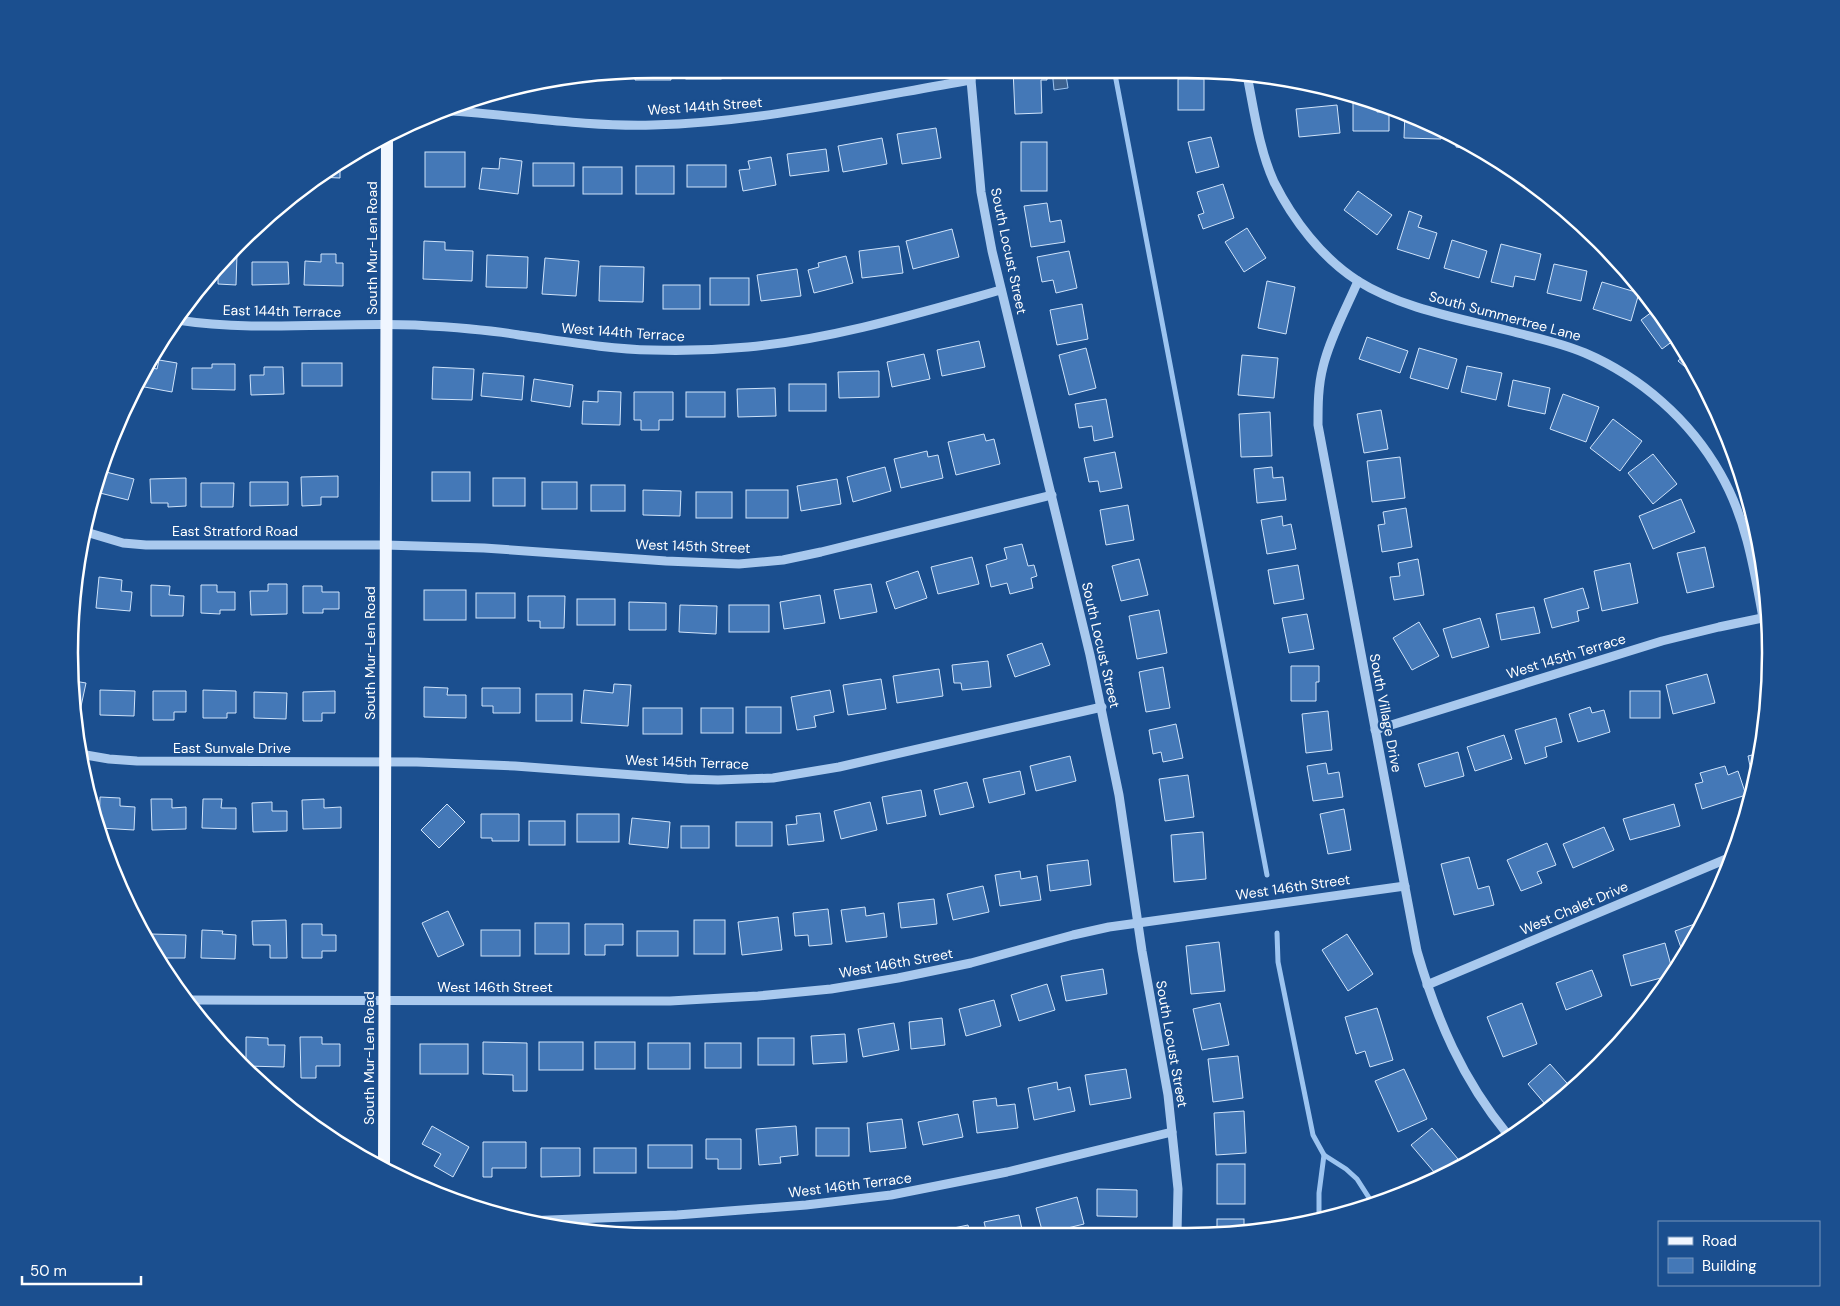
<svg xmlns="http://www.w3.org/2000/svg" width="1840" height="1306" viewBox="0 0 1840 1306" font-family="'DM Sans',sans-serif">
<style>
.water{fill:#3c6290;stroke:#9cc4f0}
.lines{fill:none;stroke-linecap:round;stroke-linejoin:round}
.stream{stroke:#9cc4f0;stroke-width:5}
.building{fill:#4478b7;stroke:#cfe3fa}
.minor{stroke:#a9c9ee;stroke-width:9}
.major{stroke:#f0f6ff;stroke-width:12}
.labels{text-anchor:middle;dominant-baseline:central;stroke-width:4.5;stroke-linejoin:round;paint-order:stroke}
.street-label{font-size:14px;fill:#fff;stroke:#1b4f8f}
.rim{fill:none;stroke:#fff;stroke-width:2.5}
</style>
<rect width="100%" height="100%" fill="#1b4f8f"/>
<polygon class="water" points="1052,69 1065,69 1068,88 1054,90"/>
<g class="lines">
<g class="stream">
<polyline points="1114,69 1267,875"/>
<polyline points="1277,933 1278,962 1313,1135 1324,1155 1346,1169 1357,1179 1373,1204"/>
<polyline points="1319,1221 1319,1193 1324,1155"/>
</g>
</g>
<g class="building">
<polygon points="653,69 671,69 671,80 635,80 635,71"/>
<rect x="686" y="69" width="35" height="10"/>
<polygon points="739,69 771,69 739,71"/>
<polygon points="1013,69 1047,69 1047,80 1041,80 1042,113 1015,114"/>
<polygon points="624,73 624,79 599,79 599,76"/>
<rect x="1178" y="79" width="26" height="31"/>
<polygon points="1353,102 1375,102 1377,103 1377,112 1389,112 1389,131 1353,131"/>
<polygon points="1337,105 1340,133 1299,137 1296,109"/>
<polygon points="1405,111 1442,129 1441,139 1404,138"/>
<polygon points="936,128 941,158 902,164 897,134"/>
<polygon points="1457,136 1479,147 1485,151 1456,147"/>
<polygon points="1211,137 1219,167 1196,173 1188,142"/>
<polygon points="882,138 887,164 843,172 838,146"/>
<rect x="1021" y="142" width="26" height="49"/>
<polygon points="826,149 829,171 790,176 787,154"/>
<rect x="425" y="152" width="40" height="35"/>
<polygon points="771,157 776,185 743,191 739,170 750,169 748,161"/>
<polygon points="500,158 522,161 518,194 479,189 482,168 499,169"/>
<polygon points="340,161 340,178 317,177 329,167"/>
<rect x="533" y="163" width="41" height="23"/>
<rect x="687" y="165" width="39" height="22"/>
<rect x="636" y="166" width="38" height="28"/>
<rect x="583" y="167" width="39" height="27"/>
<polygon points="1223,184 1234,218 1203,229 1198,215 1204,213 1197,192"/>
<polygon points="1358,191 1392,215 1377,235 1344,210"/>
<polygon points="1047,203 1050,222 1061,220 1065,242 1031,247 1024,206"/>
<polygon points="1409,211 1422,216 1418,227 1437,233 1429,259 1397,249"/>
<polygon points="1247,228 1266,258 1244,272 1225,242"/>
<polygon points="952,229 959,257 913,269 906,241"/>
<polygon points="1452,240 1487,251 1479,278 1444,268"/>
<polygon points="424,241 445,242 445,250 473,251 472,281 423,279"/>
<polygon points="1501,244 1541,254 1535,280 1515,276 1513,287 1491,282"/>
<polygon points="899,246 903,273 862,278 859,251"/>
<polygon points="1069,251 1077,288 1056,293 1053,280 1042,282 1037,257"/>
<polygon points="230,254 237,254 236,285 218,284 218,276 208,276 214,268"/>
<polygon points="321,254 336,254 336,263 343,263 343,286 304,285 305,261 321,262"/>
<polygon points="487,255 528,257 527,288 486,287"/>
<polygon points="846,256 853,283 814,293 808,270 819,267 818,263"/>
<polygon points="545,258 579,261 576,296 542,294"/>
<polygon points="252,262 288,262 289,284 252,285"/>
<polygon points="1554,264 1587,271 1581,301 1547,293"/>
<polygon points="600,266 644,267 643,302 599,301"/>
<polygon points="797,269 801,296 761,301 757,275"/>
<rect x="710" y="278" width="39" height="27"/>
<polygon points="1267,281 1295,287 1286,334 1258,328"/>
<polygon points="1602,282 1639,293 1631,321 1593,309"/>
<rect x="663" y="285" width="37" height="24"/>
<polygon points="1082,304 1088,339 1057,345 1050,310"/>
<polygon points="1656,309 1677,338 1662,349 1641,320"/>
<polygon points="1367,337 1408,351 1400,373 1359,359"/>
<polygon points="979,341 985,367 942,376 937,350"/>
<polygon points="1086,348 1096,388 1069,395 1059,355"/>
<polygon points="1419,348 1457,359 1448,389 1410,378"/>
<polygon points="1686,352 1693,361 1703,382 1678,361"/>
<polygon points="924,354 930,379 892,387 887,362"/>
<polygon points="1242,355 1278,358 1274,398 1238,395"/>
<polygon points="159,360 177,363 172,392 139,386 144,366 157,369"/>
<rect x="302" y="363" width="40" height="23"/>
<polygon points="212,364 235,364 235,390 192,389 192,368 212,368"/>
<polygon points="1467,366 1502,373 1496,400 1461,392"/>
<polygon points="264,367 283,367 284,394 251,395 250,375 264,375"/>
<polygon points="433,367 474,369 472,400 432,399"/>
<polygon points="879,371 879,397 839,398 838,372"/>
<polygon points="483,373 524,376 522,400 481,396"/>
<polygon points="534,379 573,385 570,407 531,401"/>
<polygon points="1513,380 1550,388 1545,414 1508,406"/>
<rect x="789" y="384" width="37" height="27"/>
<polygon points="775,388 776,416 738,417 737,389"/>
<polygon points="598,391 621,392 620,425 582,424 583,401 598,402"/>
<polygon points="634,392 673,392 673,420 659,420 659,430 641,430 641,420 634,420"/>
<rect x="686" y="392" width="39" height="25"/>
<polygon points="1563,394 1599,407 1586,442 1550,429"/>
<polygon points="1106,399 1113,437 1094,441 1092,426 1079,428 1075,404"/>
<polygon points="1381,410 1388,449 1364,453 1357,414"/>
<polygon points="1270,412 1272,456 1241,457 1239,414"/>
<polygon points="1613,419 1642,441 1620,471 1590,448"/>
<polygon points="984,434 986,441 994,439 1000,464 956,475 948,442"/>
<polygon points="927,451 928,457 938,455 943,478 901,488 894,459"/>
<polygon points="1115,452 1122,488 1100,492 1098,481 1089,482 1084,458"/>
<polygon points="1653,454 1677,484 1653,504 1628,473"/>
<polygon points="1400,457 1405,498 1372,502 1367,461"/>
<polygon points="885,467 891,491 853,502 847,477"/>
<polygon points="1272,467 1273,478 1283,477 1286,500 1257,503 1254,469"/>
<polygon points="102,471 134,479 128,500 96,492"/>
<rect x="432" y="472" width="38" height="29"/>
<polygon points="338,476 338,497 321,497 321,505 302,506 301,477"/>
<polygon points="186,478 186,506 168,507 168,503 151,503 150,479"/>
<rect x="493" y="478" width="32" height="28"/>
<polygon points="837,479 841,504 801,511 797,486"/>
<polygon points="250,482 288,482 288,505 250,506"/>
<rect x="542" y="482" width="35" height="27"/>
<polygon points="201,483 234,483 233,507 201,507"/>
<rect x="591" y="485" width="34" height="26"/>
<polygon points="643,490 681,491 680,516 643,515"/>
<rect x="746" y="490" width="42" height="28"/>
<rect x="696" y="492" width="36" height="26"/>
<polygon points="1681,499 1695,532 1653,549 1639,516"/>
<polygon points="1128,505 1134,540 1106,545 1100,510"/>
<polygon points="1406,508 1412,547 1382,552 1378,525 1385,524 1383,512"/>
<polygon points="1282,516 1283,526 1291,524 1296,549 1267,554 1261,520"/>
<polygon points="1022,544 1028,566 1034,565 1037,576 1031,578 1033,588 1010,594 1007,583 991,587 986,565 1007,559 1004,548"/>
<polygon points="1705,547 1714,587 1687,593 1677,553"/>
<polygon points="972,557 979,584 938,594 931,567"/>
<polygon points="1139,559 1148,595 1121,601 1112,566"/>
<polygon points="1418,559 1424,595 1394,600 1390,577 1400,576 1398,563"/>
<polygon points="1630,563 1638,603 1602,611 1594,571"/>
<polygon points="1298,565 1304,599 1274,604 1268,570"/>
<polygon points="918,571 927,598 895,609 886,582"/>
<polygon points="99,577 122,580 121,591 132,592 130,611 96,608"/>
<polygon points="74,578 82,581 77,594 74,593"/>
<polygon points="268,584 287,584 287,614 251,615 250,591 268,591"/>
<polygon points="871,584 877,612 840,619 834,590"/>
<polygon points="151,585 170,586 169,595 184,596 183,616 151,616"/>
<polygon points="201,585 217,585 217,592 235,592 235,610 220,610 220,614 201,613"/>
<polygon points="303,586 322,586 322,592 339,592 339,609 323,609 323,613 303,613"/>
<polygon points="1583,588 1589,608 1577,611 1579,621 1552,628 1544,599"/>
<rect x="424" y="590" width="42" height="30"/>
<rect x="476" y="593" width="39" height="25"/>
<polygon points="820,595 825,623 784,629 780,602"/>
<polygon points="528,596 565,596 564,628 540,628 540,621 528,621"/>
<rect x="577" y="599" width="38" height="26"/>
<polygon points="629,602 666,603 666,630 629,630"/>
<polygon points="680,605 717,606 716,634 679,632"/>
<rect x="729" y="605" width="40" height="27"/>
<polygon points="1534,607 1540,633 1501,640 1496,614"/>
<polygon points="1159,610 1167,653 1137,659 1129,616"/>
<polygon points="1307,614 1314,649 1289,653 1282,618"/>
<polygon points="1480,618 1489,647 1452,658 1443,629"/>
<polygon points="1419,622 1439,656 1412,670 1393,638"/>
<polygon points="1042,643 1050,665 1015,677 1007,655"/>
<polygon points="988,661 991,687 962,690 961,683 954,683 952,665"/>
<polygon points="1291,666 1319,666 1319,682 1316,682 1316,701 1291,701"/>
<polygon points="1163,667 1170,708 1146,712 1139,672"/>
<polygon points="939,669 943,696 897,703 893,676"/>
<polygon points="1707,674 1715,703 1673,714 1666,685"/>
<polygon points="881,679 886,709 848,715 843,685"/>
<polygon points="74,681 86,683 80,711 74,710"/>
<polygon points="614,684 631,685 628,726 581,723 584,690 613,693"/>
<polygon points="424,687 448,688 447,695 466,695 466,718 424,717"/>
<polygon points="482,688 520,688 520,713 493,713 493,706 482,706"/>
<polygon points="100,690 135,691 134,716 100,715"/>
<polygon points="203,690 236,691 236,713 227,713 227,718 203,718"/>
<polygon points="830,690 834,712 814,716 816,727 797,730 791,697"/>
<polygon points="153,691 186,691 186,712 174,712 174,720 153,720"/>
<polygon points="335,691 335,713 322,713 322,721 303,721 303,692"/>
<rect x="1630" y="691" width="30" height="27"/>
<polygon points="254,692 287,693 286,719 254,718"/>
<rect x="536" y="694" width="36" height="27"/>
<rect x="746" y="707" width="35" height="26"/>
<polygon points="1590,707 1592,713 1604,710 1610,732 1578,742 1569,714"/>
<rect x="643" y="708" width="39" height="26"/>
<rect x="701" y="708" width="32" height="25"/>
<polygon points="1328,711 1332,750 1306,753 1302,714"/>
<polygon points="1556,718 1562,742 1545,747 1547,757 1525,764 1515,730"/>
<polygon points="1176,724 1183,758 1163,762 1161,752 1153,754 1149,730"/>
<polygon points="1504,735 1512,759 1475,771 1467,747"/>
<polygon points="1458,752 1464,776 1425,787 1418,764"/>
<polygon points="1756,754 1758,762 1754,786 1748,756"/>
<polygon points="1070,756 1076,781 1036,791 1030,766"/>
<polygon points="1326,763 1328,774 1339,772 1343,797 1313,801 1307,766"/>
<polygon points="1725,766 1728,775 1738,771 1746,795 1702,809 1695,784 1703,782 1700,773"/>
<polygon points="1020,771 1025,794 989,803 983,779"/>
<polygon points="1188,775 1194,817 1165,821 1159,779"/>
<polygon points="967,782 974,807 940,815 934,790"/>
<polygon points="921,790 926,816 887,824 882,797"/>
<polygon points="100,797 120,798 120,806 135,807 134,830 99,828"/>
<polygon points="151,799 172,799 172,808 186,807 186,829 152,830"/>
<polygon points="203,799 222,799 221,808 236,808 236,829 202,828"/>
<polygon points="324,799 324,808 341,807 341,828 303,829 302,800"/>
<polygon points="272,802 272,811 287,811 287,831 253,832 252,803"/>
<polygon points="870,802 877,830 841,839 834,811"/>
<polygon points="447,804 465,822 439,848 421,830"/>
<polygon points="1674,804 1680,826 1630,840 1623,819"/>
<polygon points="1344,809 1351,850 1328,854 1320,814"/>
<polygon points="820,813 824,841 788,845 786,825 797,824 796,816"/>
<polygon points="481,814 519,814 519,841 492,841 492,838 481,838"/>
<rect x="577" y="814" width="42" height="28"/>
<polygon points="632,818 670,822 668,848 629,844"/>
<rect x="529" y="821" width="36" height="24"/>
<rect x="736" y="822" width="36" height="24"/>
<rect x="681" y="826" width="28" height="22"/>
<polygon points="1604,827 1614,850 1573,868 1563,844"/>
<polygon points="1203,832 1206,879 1174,882 1171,835"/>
<polygon points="1547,843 1556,865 1537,872 1542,883 1521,891 1507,860"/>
<polygon points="1469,857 1478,889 1489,886 1494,905 1454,915 1441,864"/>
<polygon points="1088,860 1091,885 1050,891 1047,865"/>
<polygon points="1020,871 1021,879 1037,876 1041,900 1000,906 995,875"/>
<polygon points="983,886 989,912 953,920 947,894"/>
<polygon points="934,899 937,924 901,928 898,903"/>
<polygon points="865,907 866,916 884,913 887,937 846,942 841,910"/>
<polygon points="828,909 832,944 809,946 808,935 795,936 793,913"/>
<polygon points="448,911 464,945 438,957 422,923"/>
<polygon points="778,917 782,950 742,955 738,922"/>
<polygon points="286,920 287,958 270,958 270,945 253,945 252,921"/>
<rect x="694" y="920" width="31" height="34"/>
<polygon points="1706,920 1684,956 1675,931"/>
<rect x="535" y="923" width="34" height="31"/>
<polygon points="302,924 322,924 322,935 336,935 336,951 322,951 322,958 302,958"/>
<polygon points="585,924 623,924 623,945 605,945 605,955 585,955"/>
<polygon points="202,930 223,931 222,934 236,935 235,959 201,958"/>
<rect x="481" y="930" width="39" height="26"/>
<rect x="637" y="931" width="41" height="25"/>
<polygon points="151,934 186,935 185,958 160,958 151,944"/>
<polygon points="1347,934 1373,974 1348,991 1322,950"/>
<polygon points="1219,942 1225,991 1191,994 1186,946"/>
<polygon points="1665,943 1673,973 1672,975 1631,986 1623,955"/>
<polygon points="1103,969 1107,994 1066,1001 1061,976"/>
<polygon points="1592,970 1602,996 1566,1010 1556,983"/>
<polygon points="1047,984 1055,1010 1019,1021 1011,995"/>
<polygon points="994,1000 1001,1026 966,1036 959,1009"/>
<polygon points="1220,1003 1229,1045 1202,1050 1193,1009"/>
<polygon points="1522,1003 1537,1044 1503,1057 1487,1017"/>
<polygon points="1377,1008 1393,1060 1370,1067 1365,1051 1356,1054 1345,1017"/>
<polygon points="942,1018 945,1045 911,1049 909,1022"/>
<polygon points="894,1023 899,1050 863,1057 858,1029"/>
<polygon points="845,1034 847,1062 813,1064 811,1036"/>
<polygon points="246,1037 268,1038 268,1045 285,1045 284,1067 246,1066"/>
<polygon points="300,1037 322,1037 322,1044 340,1044 340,1066 316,1066 316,1078 301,1078"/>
<rect x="758" y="1038" width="36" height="27"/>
<polygon points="483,1042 527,1043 527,1091 513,1091 513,1075 483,1074"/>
<rect x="539" y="1042" width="44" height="28"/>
<rect x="595" y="1042" width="40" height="27"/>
<rect x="648" y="1043" width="42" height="26"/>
<rect x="705" y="1043" width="36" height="25"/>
<rect x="420" y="1044" width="48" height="30"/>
<polygon points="221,1045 231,1045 231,1054"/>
<polygon points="1238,1056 1243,1098 1213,1102 1208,1059"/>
<polygon points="1550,1064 1574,1091 1542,1113 1539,1110 1545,1104 1528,1084"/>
<polygon points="1126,1069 1131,1098 1090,1105 1085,1075"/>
<polygon points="1404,1069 1427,1119 1398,1132 1375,1081"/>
<polygon points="1057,1082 1058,1090 1070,1087 1075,1111 1034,1120 1028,1088"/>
<polygon points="996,1098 997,1106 1015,1104 1018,1128 977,1133 973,1101"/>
<polygon points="1244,1111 1246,1153 1216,1155 1214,1113"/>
<polygon points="958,1114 963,1137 923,1145 918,1122"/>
<polygon points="902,1119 906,1148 870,1152 867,1123"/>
<polygon points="432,1126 469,1147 453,1177 434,1166 441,1154 422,1144"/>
<polygon points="796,1126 798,1155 780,1157 781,1163 759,1165 756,1129"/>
<rect x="816" y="1128" width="33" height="28"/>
<polygon points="1432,1128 1463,1165 1440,1179 1411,1145"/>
<polygon points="706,1139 741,1139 741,1169 718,1169 718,1159 706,1159"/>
<polygon points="483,1142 526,1142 526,1168 492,1168 492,1177 483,1177"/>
<rect x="648" y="1145" width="44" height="23"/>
<polygon points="541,1148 580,1148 580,1176 541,1177"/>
<rect x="594" y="1148" width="42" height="25"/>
<rect x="1217" y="1164" width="28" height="40"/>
<polygon points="1097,1189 1137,1190 1137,1217 1097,1216"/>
<polygon points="1077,1197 1084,1224 1043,1234 1036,1208"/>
<polygon points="1019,1215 1023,1234 987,1234 984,1222"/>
<rect x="1217" y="1219" width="27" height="13"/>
<polygon points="968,1225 970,1234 925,1234"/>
</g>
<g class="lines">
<g class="minor">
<polyline points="970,69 981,192 992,251 1090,655 1119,795 1142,951 1168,1095 1178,1189 1177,1233"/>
<path d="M1247,75c7,35 12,74 27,107 19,38 48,76 84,99 44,28 106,38 156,51 23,6 48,11 71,21 56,24 105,67 135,120 26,45 34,95 43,145"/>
<polyline points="1248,79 1263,76"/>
<path d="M438,110c71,4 143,17 215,15 107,-3 213,-27 318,-45"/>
<path d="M1358,281c-12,28 -28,57 -35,86 -5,19 -5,39 -5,58l99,526c20,69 45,128 91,184"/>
<path d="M177,320c78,12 159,2 238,5 35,2 70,4 104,10 44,6 88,14 133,15 32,1 64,0 96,-3 86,-8 171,-34 253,-57"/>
<polyline points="86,532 123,543 146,545 385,545 484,548 666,561 739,564 783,560 821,552 1052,495"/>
<polyline points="1375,730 1662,641 1719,627 1767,617"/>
<polyline points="80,754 109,759 137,761 417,762 515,766 687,779 718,780 773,778 839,767 1102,707"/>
<polyline points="1427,985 1731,857"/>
<polyline points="188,1000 670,1001 758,996 831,989 898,978 971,963 1073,935 1109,927 1405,886"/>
<polyline points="524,1221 677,1215 806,1205 891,1195 1007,1172 1172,1132"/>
</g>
<polyline class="major" points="384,1170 387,136"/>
</g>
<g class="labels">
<g class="street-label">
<text transform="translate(705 106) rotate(-4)">West 144th Street</text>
<text transform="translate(372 248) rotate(-90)">South Mur-Len Road</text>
<text transform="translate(1009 251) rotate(78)">South Locust Street</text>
<text transform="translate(282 311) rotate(1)">East 144th Terrace</text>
<text transform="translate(1505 316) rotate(15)">South Summertree Lane</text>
<text transform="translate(623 332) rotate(4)">West 144th Terrace</text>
<text x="235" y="531">East Stratford Road</text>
<text transform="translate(693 546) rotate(2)">West 145th Street</text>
<text transform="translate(1101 645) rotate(77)">South Locust Street</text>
<text transform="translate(370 653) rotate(-90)">South Mur-Len Road</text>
<text transform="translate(1566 656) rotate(-17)">West 145th Terrace</text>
<text transform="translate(1386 713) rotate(79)">South Village Drive</text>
<text x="232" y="748">East Sunvale Drive</text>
<text transform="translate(687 762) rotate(2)">West 145th Terrace</text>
<text transform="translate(1293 887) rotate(-8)">West 146th Street</text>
<text transform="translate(1574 908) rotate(-23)">West Chalet Drive</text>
<text transform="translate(896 963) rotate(-10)">West 146th Street</text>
<text x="495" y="987">West 146th Street</text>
<text transform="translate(1172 1044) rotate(80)">South Locust Street</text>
<text transform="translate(369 1058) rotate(-90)">South Mur-Len Road</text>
<text transform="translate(850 1185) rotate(-7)">West 146th Terrace</text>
</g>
</g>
<path d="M0 0H1840V1306H0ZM653 78H1187A575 575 0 0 1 1762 653V653A575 575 0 0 1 1187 1228H653A575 575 0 0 1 78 653V653A575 575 0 0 1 653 78Z" fill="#1b4f8f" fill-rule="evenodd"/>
<path class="rim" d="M653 78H1187A575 575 0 0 1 1762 653V653A575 575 0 0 1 1187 1228H653A575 575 0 0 1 78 653V653A575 575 0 0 1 653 78Z"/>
<rect x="1658" y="1221" width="162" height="65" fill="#1b4f8f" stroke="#7695bc"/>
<rect x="1668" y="1237" width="25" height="8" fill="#f0f6ff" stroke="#7695bc"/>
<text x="1702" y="1246" font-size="15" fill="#ffffff">Road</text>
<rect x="1668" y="1258" width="25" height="15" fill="#4478b7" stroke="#7695bc"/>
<text x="1702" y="1271" font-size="15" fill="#ffffff">Building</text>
<path d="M22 1276v8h119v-8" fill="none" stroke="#ffffff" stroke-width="2.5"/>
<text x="30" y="1276" font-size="15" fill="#ffffff" stroke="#1b4f8f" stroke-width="4" paint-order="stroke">50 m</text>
</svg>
